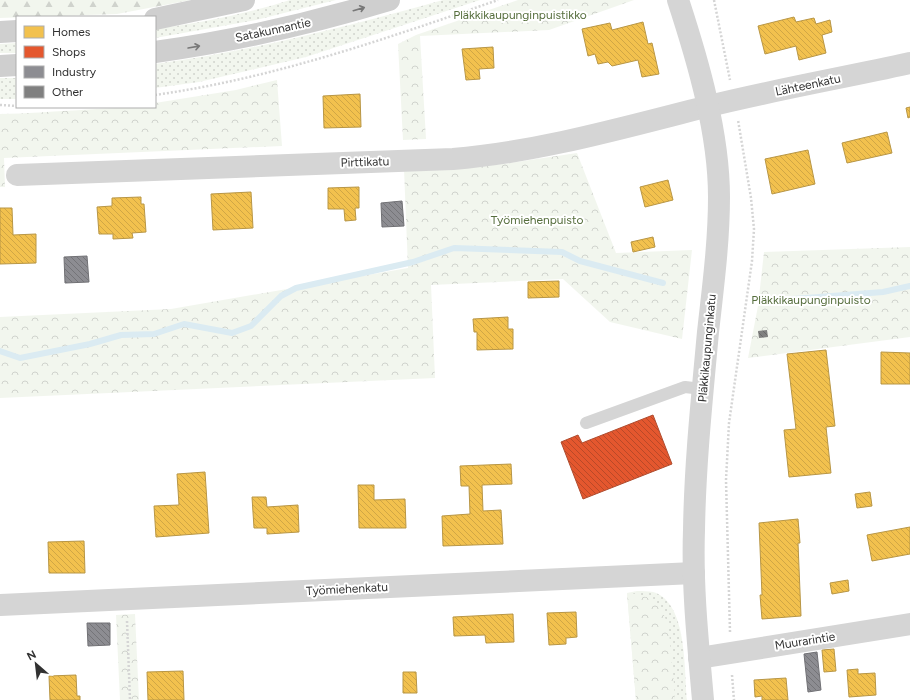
<svg xmlns="http://www.w3.org/2000/svg" width="910" height="700" viewBox="0 0 910 700" font-family="Figtree,sans-serif">
<style>
.grass{fill:url(#grass-dots)}
.forest{fill:url(#forest-firs)}
.park{fill:url(#park-crowns)}
.homes{fill:url(#homes-back-hatch);stroke:#b89645}
.shops{fill:url(#shops-back-hatch);stroke:#ae4c2f}
.industry{fill:url(#industry-back-hatch);stroke:#717175}
.lines{fill:none;stroke-linecap:round;stroke-linejoin:round}
.stream{stroke:#dbebf2;stroke-width:6}
.building{fill:url(#building-back-hatch)}
.path{stroke:#d5d5d5;stroke-width:2.5;stroke-dasharray:2 2;stroke-linecap:butt}
.service{stroke:#d5d5d5;stroke-width:12}
.minor{stroke:#d5d5d5;stroke-width:22}
.tertiary{stroke:#d5d5d5;stroke-width:22}
.secondary{stroke:#cfcfcf;stroke-width:22}
.oneway{stroke:#787878}
.labels{text-anchor:middle;dominant-baseline:central;stroke-width:4;stroke-linejoin:round;paint-order:stroke}
.park-label{font-size:12px;fill:#566e3d;stroke:#fff}
.street-label{font-size:12px;fill:#313131;stroke:#fff}
</style>
<defs>
<pattern id="grass-dots" width="8" height="8" patternUnits="userSpaceOnUse"><rect width="8" height="8" fill="#f2f6ee"/><path d="M2 2h.1M6 6h.1" fill="none" stroke="#d0d3cd" stroke-width="1.8" stroke-linecap="round"/></pattern>
<pattern id="forest-firs" width="22" height="20" patternUnits="userSpaceOnUse"><rect width="22" height="20" fill="#f2f6ee"/><path d="M5 1l3.5 6h-7zM16 11l3.5 6h-7z" fill="#d0d3cd"/></pattern>
<pattern id="park-crowns" width="20" height="18" patternUnits="userSpaceOnUse"><rect width="20" height="18" fill="#f2f6ee"/><path d="M2 6a3 3 0 1 1 6 0M12 15a3 3 0 1 1 6 0" fill="none" stroke="#d0d3cd"/></pattern>
<pattern id="homes-back-hatch" width="6" height="6" patternUnits="userSpaceOnUse"><rect width="6" height="6" fill="#f2c14e"/><path d="M-1 5l2 2M0 0l6 6M5-1l2 2" fill="none" stroke="#d0a645"/></pattern>
<pattern id="shops-back-hatch" width="6" height="6" patternUnits="userSpaceOnUse"><rect width="6" height="6" fill="#e4572e"/><path d="M-1 5l2 2M0 0l6 6M5-1l2 2" fill="none" stroke="#b94928"/></pattern>
<pattern id="industry-back-hatch" width="6" height="6" patternUnits="userSpaceOnUse"><rect width="6" height="6" fill="#8d8d92"/><path d="M-1 5l2 2M0 0l6 6M5-1l2 2" fill="none" stroke="#747478"/></pattern>
<pattern id="building-back-hatch" width="6" height="6" patternUnits="userSpaceOnUse"><rect width="6" height="6" fill="#808080"/><path d="M-1 5l2 2M0 0l6 6M5-1l2 2" fill="none" stroke="#696969"/></pattern>
</defs>
<rect width="100%" height="100%" fill="#fff"/>
<g class="grass">
<path d="M290,0h46l-80,20 -101,18v-9c46,-6 91,-15 135,-29z"/>
<path d="M443,0h37l-174,57 -107,25 -44,6v-24c97,-13 194,-38 288,-64z"/>
<polygon points="17,43 17,53 0,53 0,44"/>
<rect x="0" y="78" width="17" height="21"/>
<path d="M637,591c5,0 11,0 16,1 35,10 31,79 34,108h-51l-9,-107z"/>
</g>
<polygon class="forest" points="0,0 191,0 117,14 0,18"/>
<g class="park">
<polygon points="518,0 634,0 549,30 420,36 426,139 403,140 398,44 416,35"/>
<path d="M277,80l5,66 -278,12 1,29h-5v-73c52,-1 103,-7 155,-7v-4l81,-13z"/>
<polygon points="577,153 616,253 692,250 682,339 610,322 563,279 431,285 435,378 0,398 0,317 171,309 408,268 404,169 503,164"/>
<polygon points="910,247 910,337 748,358 758,306 764,252"/>
<path d="M627,593c39,2 42,30 44,61 2,15 3,31 4,46h-39z"/>
<polygon points="135,614 139,700 120,700 116,615"/>
</g>
<g class="homes">
<polygon points="794,17 796,22 814,18 816,24 830,20 832,32 822,35 826,53 799,60 796,46 765,54 758,26"/>
<polygon points="643,22 648,44 652,43 659,74 642,77 638,60 612,66 608,62 598,64 595,54 588,56 582,29 610,23 612,30"/>
<polygon points="493,47 494,68 479,69 480,79 466,80 462,49"/>
<polygon points="360,94 361,127 324,128 323,96"/>
<polygon points="910,107 910,117 908,118 906,108"/>
<polygon points="887,132 892,153 847,163 842,143"/>
<polygon points="808,150 815,184 772,194 765,159"/>
<polygon points="668,180 673,200 645,207 640,187"/>
<polygon points="359,187 359,208 355,208 356,220 345,221 344,209 328,209 328,188"/>
<polygon points="251,192 253,228 213,230 211,194"/>
<polygon points="141,197 141,204 144,204 146,232 132,233 133,238 113,239 113,234 99,234 97,207 112,206 112,198"/>
<polygon points="0,208 12,208 13,235 36,234 36,263 0,264"/>
<polygon points="653,237 655,247 633,252 631,242"/>
<polygon points="559,281 559,297 528,298 528,282"/>
<polygon points="508,317 508,329 513,329 513,349 477,350 477,332 474,332 473,319"/>
<polygon points="826,350 835,426 826,427 831,473 789,477 784,430 796,429 787,354"/>
<polygon points="881,352 910,353 910,384 881,384"/>
<polygon points="511,464 512,484 482,485 483,511 501,510 503,544 443,546 442,516 470,514 469,486 461,486 460,466"/>
<polygon points="205,472 209,533 156,537 154,506 179,505 177,474"/>
<polygon points="358,485 374,485 374,500 405,499 406,528 359,528"/>
<polygon points="870,492 872,506 857,508 855,494"/>
<polygon points="252,497 266,497 267,507 298,505 299,532 267,534 267,528 254,528"/>
<polygon points="798,519 800,543 798,543 801,616 762,619 760,595 762,595 759,523"/>
<polygon points="910,527 910,554 872,561 867,535"/>
<polygon points="84,541 85,573 49,573 48,542"/>
<polygon points="848,580 849,591 832,594 830,583"/>
<polygon points="576,612 577,637 566,638 566,644 549,645 547,613"/>
<polygon points="513,614 514,642 486,643 485,635 454,636 453,617"/>
<polygon points="834,649 836,671 824,672 822,650"/>
<polygon points="858,669 858,674 875,673 876,695 849,697 847,670"/>
<polygon points="183,671 184,700 148,700 147,672"/>
<polygon points="403,672 416,672 417,693 403,693"/>
<polygon points="76,675 77,696 80,696 80,700 50,700 49,676"/>
<polygon points="786,678 788,700 762,700 762,696 755,697 754,680"/>
</g>
<polygon class="shops" points="653,415 672,464 583,499 561,442 578,435 582,443"/>
<g class="industry">
<polygon points="402,201 404,226 382,227 381,203"/>
<polygon points="87,256 89,282 65,283 64,257"/>
<polygon points="87,623 110,623 110,645 88,646"/>
<polygon points="817,652 821,690 808,692 804,654"/>
</g>
<g class="lines">
<g class="stream">
<polyline points="780,300 883,292 910,286"/>
<polyline points="0,351 20,358 90,344 121,335 154,334 184,324 232,333 251,326 281,296 296,288 413,262 454,248 562,252 580,261 663,283"/>
</g>
</g>
<polygon class="building" points="767,330 768,337 759,338 758,331"/>
<g class="lines">
<g class="path">
<polyline points="714,0 730,80"/>
<path d="M155,95c119,-17 230,-56 343,-95"/>
<polyline points="0,105 17,106"/>
<polyline points="127,621 130,700"/>
<polyline points="730,632 726,480 729,423 752,261 754,229 751,198 738,120"/>
<polyline points="732,675 734,700"/>
</g>
<polyline class="service" points="586,423 685,387 702,389"/>
<g class="minor">
<path d="M17,175l436,-16c85,-7 169,-31 252,-52 68,-17 137,-29 205,-44"/>
<polyline points="0,605 694,573"/>
<polyline points="699,658 910,624"/>
</g>
<path class="tertiary" d="M678,0c20,61 41,133 41,197 0,45 -6,90 -11,135 -6,66 -13,132 -14,198 -2,57 4,113 9,170"/>
<g class="secondary">
<polyline points="155,19 244,0"/>
<polyline points="0,32 17,31"/>
<path d="M155,52c79,-11 158,-29 234,-52"/>
<polyline points="0,66 17,65"/>
</g>
</g>
<defs><path id="oneway-shaft" d="M-6 0H5M1.5-3L5.5 0L1.5 3" fill="none" stroke-width="1.6" stroke-linecap="round" stroke-linejoin="round"/></defs>
<g class="oneway">
<use href="#oneway-shaft" transform="translate(359 9) rotate(-16)"/>
<use href="#oneway-shaft" transform="translate(194 47) rotate(-10)"/>
</g>
<g class="labels">
<g class="park-label">
<text x="520" y="15">Pläkkikaupunginpuistikko</text>
<text x="537" y="220">Työmiehenpuisto</text>
<text x="811" y="300">Pläkkikaupunginpuisto</text>
</g>
<g class="street-label">
<text transform="translate(273 30) rotate(-12)">Satakunnantie</text>
<text transform="translate(808 85) rotate(-12)">Lähteenkatu</text>
<text transform="translate(365 162) rotate(-2)">Pirttikatu</text>
<text transform="translate(707 348) rotate(-85)">Pläkkikaupunginkatu</text>
<text transform="translate(347 589) rotate(-3)">Työmiehenkatu</text>
<text transform="translate(805 641) rotate(-9)">Muurarintie</text>
</g>
</g>
<rect x="16" y="16" width="140" height="92" fill="#ffffff" stroke="#adadad"/>
<rect x="24" y="26" width="20" height="12" fill="#f2c14e" stroke="#adadad"/>
<text x="52" y="36" font-size="12" fill="#313131">Homes</text>
<rect x="24" y="46" width="20" height="12" fill="#e4572e" stroke="#adadad"/>
<text x="52" y="56" font-size="12" fill="#313131">Shops</text>
<rect x="24" y="66" width="20" height="12" fill="#8d8d92" stroke="#adadad"/>
<text x="52" y="76" font-size="12" fill="#313131">Industry</text>
<rect x="24" y="86" width="20" height="12" fill="#808080" stroke="#adadad"/>
<text x="52" y="96" font-size="12" fill="#313131">Other</text>
<g transform="translate(36 664) rotate(332)" stroke="#ffffff" stroke-width="3" paint-order="stroke">
<path d="M0-3L7 15L0 10L-7 15Z" fill="#313131"/>
<text y="-6" font-size="11" font-weight="bold" text-anchor="middle" fill="#313131">N</text>
</g>
</svg>
